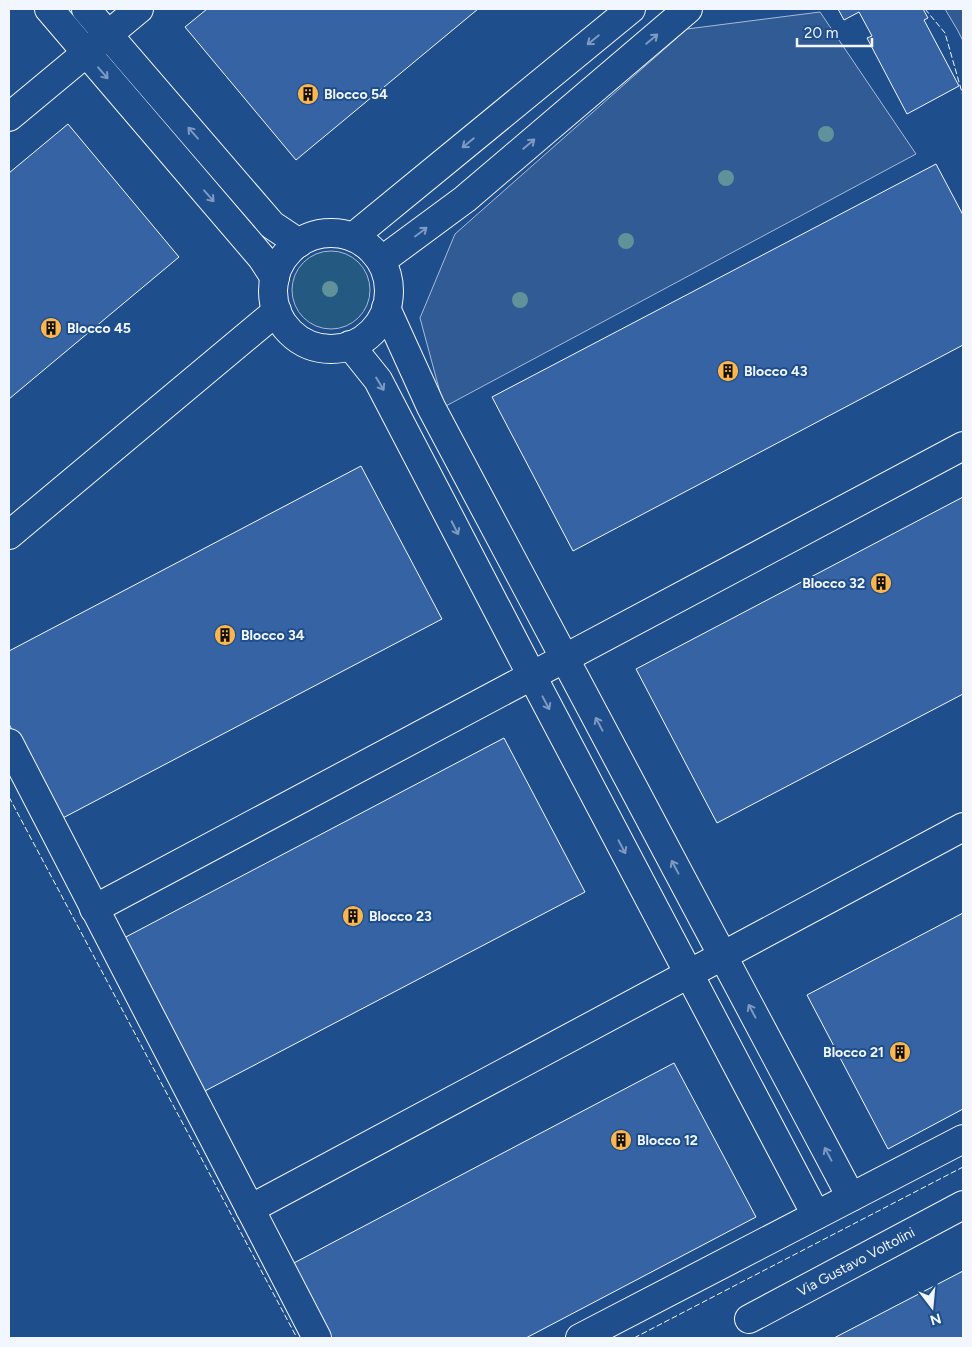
<svg xmlns="http://www.w3.org/2000/svg" width="972" height="1347" viewBox="0 0 972 1347" font-family="Figtree,sans-serif">
<style>
.green{fill:#245a82;stroke:#a8bbd7}
.parking{fill:#305b95;stroke:#a8bbd7}
.building{fill:#3563a3;stroke:#f2f6ff}
.lines{fill:none;stroke-linecap:round;stroke-linejoin:round}
.minor-casing{stroke:#f2f6ff;stroke-width:30}
.minor{stroke:#1f4e8c;stroke-width:28}
.fence{stroke:#f2f6ff;stroke-width:1;stroke-dasharray:6 2.5;stroke-linecap:butt}
.tree{fill:#61919a}
.oneway{stroke:#7e9ac0}
.labels{text-anchor:middle;dominant-baseline:central;stroke-width:4;stroke-linejoin:round;paint-order:stroke}
.poi-label{font-size:14px;font-weight:bold;fill:#f2f6ff;stroke:#1f4e8c;text-anchor:start}
.street-label{font-size:14px;fill:#f2f6ff;stroke:#1f4e8c}
</style>
<rect width="100%" height="100%" fill="#1f4e8c"/>
<circle class="green" cx="331" cy="290" r="39"/>
<g class="parking">
<polygon points="945,9 963,9 963,41 958,31"/>
<polygon points="820,12 916,154 444,407 420,318 455,234 687,29"/>
</g>
<g class="building">
<polygon points="207,9 478,9 296,160 185,27"/>
<polygon points="838,9 923,9 928,18 924,20 959,86 907,114 867,38 872,36 859,12 844,20"/>
<polygon points="68,124 179,257 9,399 9,173"/>
<polygon points="936,164 963,215 963,345 573,551 492,397"/>
<polygon points="361,466 442,619 59,820 9,724 9,651"/>
<polygon points="963,497 963,694 717,823 636,669"/>
<polygon points="504,738 585,892 203,1092 122,939"/>
<polygon points="963,913 963,1109 888,1149 807,995"/>
<polygon points="674,1063 756,1217 526,1338 331,1338 292,1264"/>
<polygon points="963,1271 963,1338 834,1338"/>
</g>
<g class="lines">
<g class="minor-casing">
<g id="minor">
<polyline points="49,9 262,258 275,278"/>
<polyline points="86,9 272,225 299,243"/>
<polyline points="9,117 139,9"/>
<circle cx="331" cy="291" r="58"/>
<polyline points="353,237 631,9"/>
<polyline points="381,261 465,199 688,9"/>
<polyline points="386,308 431,407 851,1197"/>
<polyline points="350,345 378,380 532,676 816,1215"/>
<polyline points="9,535 277,311"/>
<polyline points="9,743 317,1338"/>
<polyline points="94,909 963,446"/>
<polyline points="250,1209 963,827"/>
<polyline points="749,1319 963,1205"/>
<polyline points="580,1338 963,1139"/>
</g>
</g>
<use href="#minor" class="minor"/>
<g class="fence">
<polyline points="925,9 945,33 963,96"/>
<polyline points="9,797 297,1338"/>
<polyline points="634,1338 963,1167"/>
</g>
</g>
<g class="tree">
<circle cx="826" cy="134" r="8"/>
<circle cx="726" cy="178" r="8"/>
<circle cx="626" cy="241" r="8"/>
<circle cx="330" cy="289" r="8"/>
<circle cx="520" cy="300" r="8"/>
</g>
<defs><path id="oneway-shaft" d="M-6 0H5M1.5-3L5.5 0L1.5 3" fill="none" stroke-width="1.6" stroke-linecap="round" stroke-linejoin="round" transform="scale(1.25)"/></defs>
<g class="oneway">
<use href="#oneway-shaft" transform="translate(652 39) rotate(-40)"/>
<use href="#oneway-shaft" transform="translate(593 40) rotate(141)"/>
<use href="#oneway-shaft" transform="translate(103 73) rotate(49)"/>
<use href="#oneway-shaft" transform="translate(193 133) rotate(-131)"/>
<use href="#oneway-shaft" transform="translate(468 143) rotate(141)"/>
<use href="#oneway-shaft" transform="translate(529 144) rotate(-40)"/>
<use href="#oneway-shaft" transform="translate(209 196) rotate(49)"/>
<use href="#oneway-shaft" transform="translate(421 232) rotate(-37)"/>
<use href="#oneway-shaft" transform="translate(380 384) rotate(59)"/>
<use href="#oneway-shaft" transform="translate(455 528) rotate(63)"/>
<use href="#oneway-shaft" transform="translate(546 703) rotate(62)"/>
<use href="#oneway-shaft" transform="translate(599 724) rotate(-118)"/>
<use href="#oneway-shaft" transform="translate(622 847) rotate(62)"/>
<use href="#oneway-shaft" transform="translate(675 867) rotate(-118)"/>
<use href="#oneway-shaft" transform="translate(752 1011) rotate(-118)"/>
<use href="#oneway-shaft" transform="translate(828 1154) rotate(-118)"/>
</g>
<defs>
<g id="building-disc" transform="scale(1.125)"><circle r="9.5" fill="#ffb74d" stroke="#1f4e8c"/><path d="M-4-6H4V6H1V3H-1V6H-4ZM-2.5-4.3h1.7v1.8h-1.7ZM.8-4.3h1.7v1.8H.8ZM-2.5-1h1.7V.8h-1.7ZM.8-1h1.7V.8H.8Z" fill="#111"/></g>
</defs>
<g fill-rule="evenodd">
<use href="#building-disc" x="308" y="94"/>
<use href="#building-disc" x="51" y="328"/>
<use href="#building-disc" x="728" y="371"/>
<use href="#building-disc" x="881" y="583"/>
<use href="#building-disc" x="225" y="635"/>
<use href="#building-disc" x="353" y="916"/>
<use href="#building-disc" x="900" y="1052"/>
<use href="#building-disc" x="621" y="1140"/>
</g>
<g class="labels">
<g class="poi-label">
<text x="324" y="94">Blocco 54</text>
<text x="67" y="328">Blocco 45</text>
<text x="744" y="371">Blocco 43</text>
<text x="865" y="583" text-anchor="end">Blocco 32</text>
<text x="241" y="635">Blocco 34</text>
<text x="369" y="916">Blocco 23</text>
<text x="884" y="1052" text-anchor="end">Blocco 21</text>
<text x="637" y="1140">Blocco 12</text>
</g>
<g class="street-label">
<text transform="translate(856 1262) rotate(-28)">Via Gustavo Voltolini</text>
</g>
</g>
<rect width="972" height="1347" fill="none" stroke="#f2f6ff" stroke-width="20"/>
<g transform="translate(932 1307) rotate(164)" stroke="#1f4e8c" stroke-width="4" paint-order="stroke">
<path d="M0-4L9 19L0 12L-9 19Z" fill="#f2f6ff"/>
<text y="-8" font-size="14" font-weight="bold" text-anchor="middle" fill="#f2f6ff">N</text>
</g>
<path d="M797 38v8h75v-8" fill="none" stroke="#f2f6ff" stroke-width="2.5"/>
<text x="804" y="38" font-size="15" fill="#f2f6ff" stroke="#1f4e8c" stroke-width="4" paint-order="stroke">20 m</text>
</svg>
